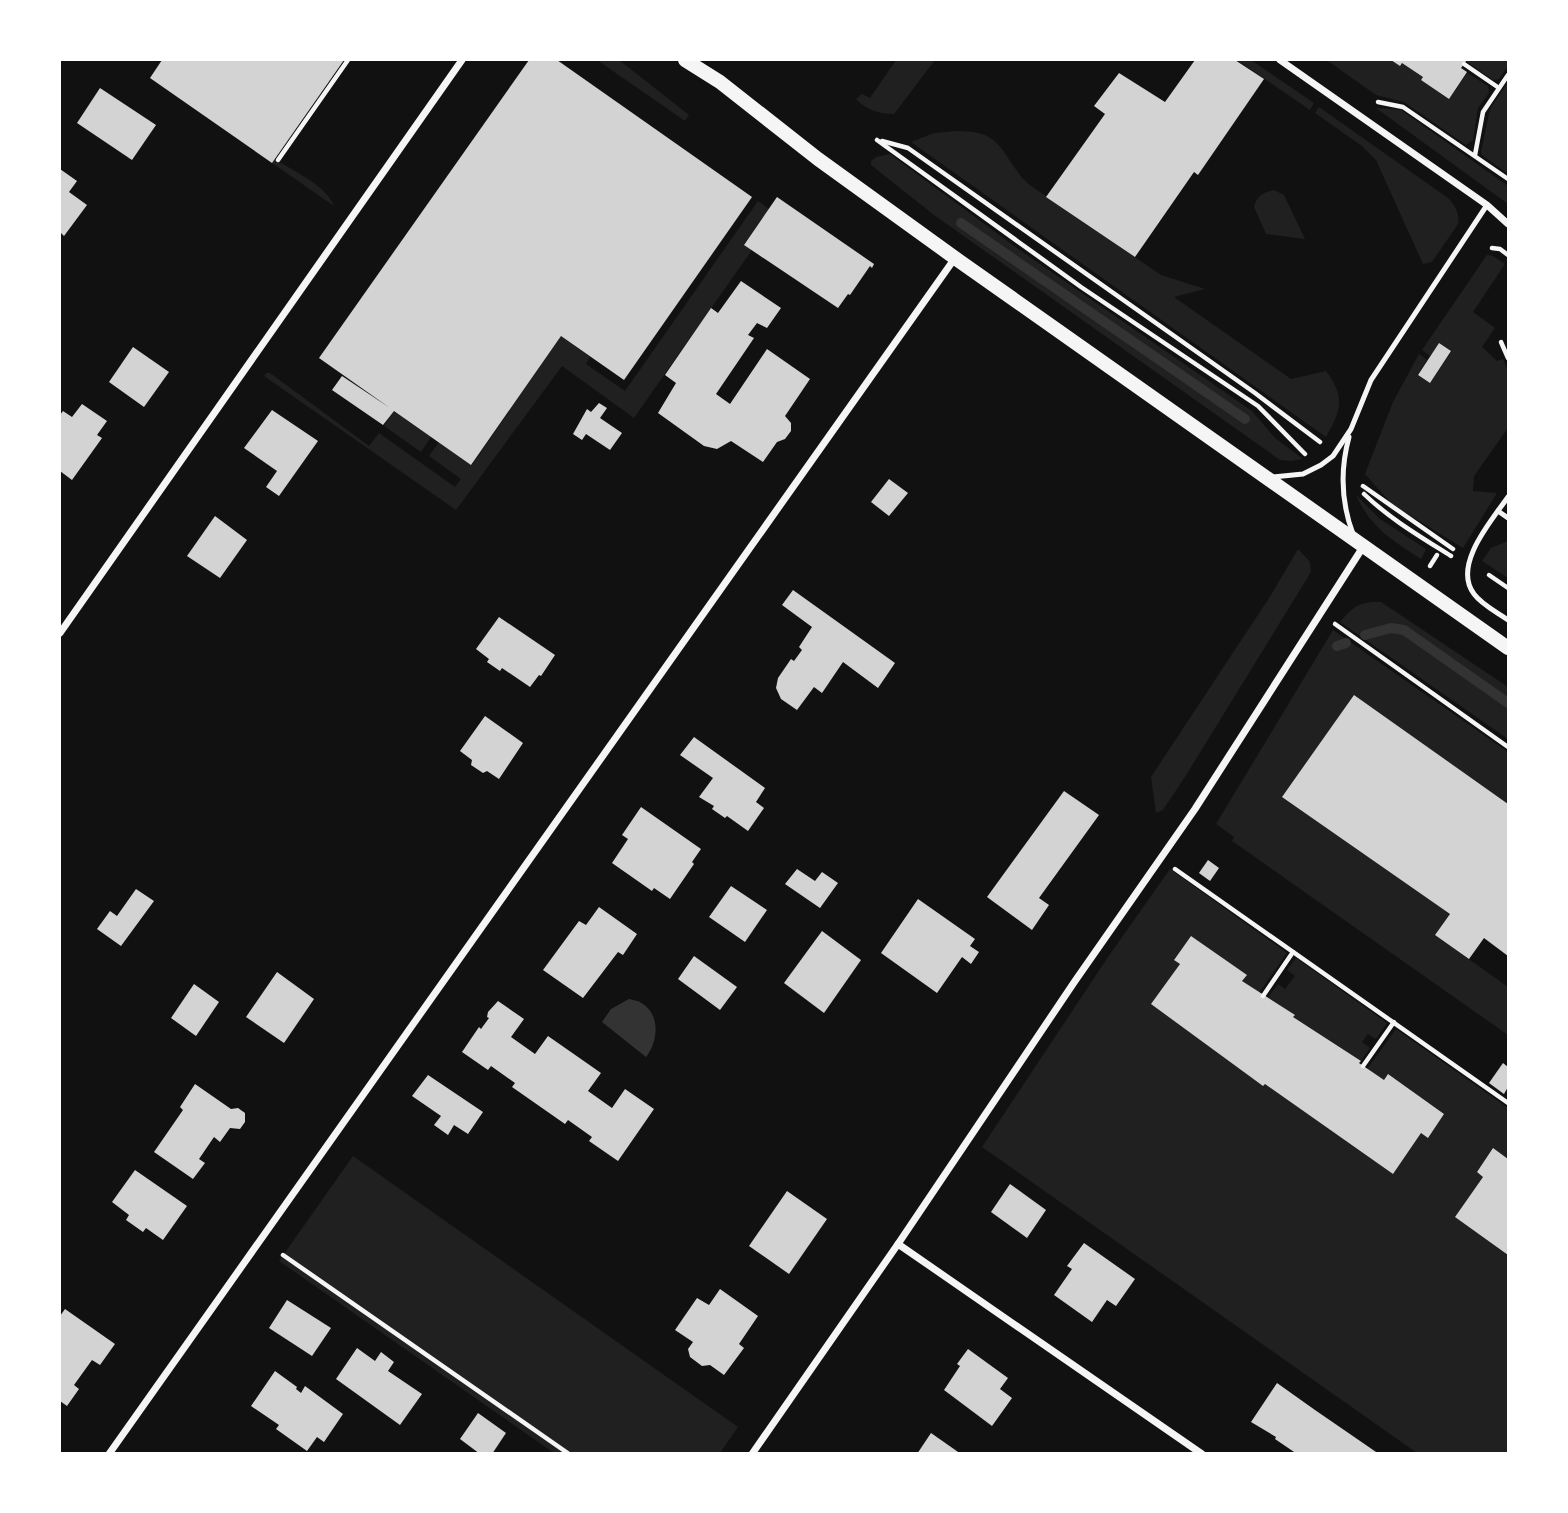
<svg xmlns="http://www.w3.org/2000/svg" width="1568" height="1513" viewBox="0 0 1568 1513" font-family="'Space Grotesk',sans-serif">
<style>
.green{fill:#202020}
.water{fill:#333}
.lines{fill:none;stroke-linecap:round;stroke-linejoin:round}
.stream{stroke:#333;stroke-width:10}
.building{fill:#d3d3d3}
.path{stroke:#f5f5f5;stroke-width:4.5}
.service{stroke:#f5f5f5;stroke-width:5}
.minor{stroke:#f5f5f5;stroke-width:7}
.secondary{stroke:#f5f5f5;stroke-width:14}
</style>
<rect width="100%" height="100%" fill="#111"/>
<g class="green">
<polygon points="597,60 619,60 689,115 685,121"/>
<path d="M896,60h39l-41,54c-14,0 -28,-4 -38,-15l6,-5 8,4z"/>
<polygon points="1237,60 1251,60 1314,103 1310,110"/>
<polygon points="1329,60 1391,60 1400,66 1402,63 1423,77 1421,80 1449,99 1467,73 1488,86 1489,93 1478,108 1473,140 1466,145 1404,102 1376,95 1328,61"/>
<polygon points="1467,60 1508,60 1508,66 1499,79 1493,80 1466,61"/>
<polygon points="1508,82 1508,174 1482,155 1481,152 1490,109"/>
<path d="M1319,107l129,91c7,7 12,16 10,26l-26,38 -9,2 -47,-104 -14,-14 -47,-33z"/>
<polygon points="1376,108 1401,110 1508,186 1508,204"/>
<path d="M956,131c43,0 42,15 64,44 4,6 11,11 17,15l124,85 44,14 -31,8 117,82 35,-8c20,27 15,39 0,66l-415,-295 23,-9z"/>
<polygon points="890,154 1014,246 1252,411 1275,438 1303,459 1291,461 1280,460 934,215 871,165 871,161 876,157"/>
<path d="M274,159c18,11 52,26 60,47l-62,-43z"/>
<path d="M1274,190l10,5 21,44 -39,-5 -12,-27c2,-11 9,-15 20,-17z"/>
<polygon points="758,201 769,209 744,244 752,250 634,418 562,366 456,510 264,376 266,373 270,373 369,446 379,433 455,487 461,479 429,456 439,442 472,465 561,336 590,357 586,364 625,391"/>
<polygon points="1487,255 1493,256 1505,264 1473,312 1495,328 1482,347 1497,361 1503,359 1508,371 1508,428 1474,476 1473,491 1497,493 1463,548 1392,504 1365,474 1393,402 1419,354 1427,360 1417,375 1430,383 1452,351 1439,343 1430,356 1422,350"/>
<polygon points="394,411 431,437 421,452 384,426"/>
<path d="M1356,495l24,24 46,30 -5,10c-28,-18 -51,-32 -65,-64z"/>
<polygon points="1508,541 1508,578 1482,561 1491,548"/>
<polygon points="1298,549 1310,562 1311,572 1185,777 1163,810 1156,813 1151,777 1271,595"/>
<path d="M1381,602l127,85v52l-168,-117c13,-16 21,-21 41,-20z"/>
<polygon points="1333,630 1508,752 1508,804 1354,695 1283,797 1450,914 1435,935 1508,987 1508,1035 1232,841 1234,837 1216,824"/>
<polygon points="1170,869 1287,953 1259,993 1242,981 1246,975 1191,936 1174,959 1180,964 1152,1004 1263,1086 1265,1084 1393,1174 1421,1133 1428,1137 1444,1114 1388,1074 1384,1080 1367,1069 1396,1029 1508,1108 1508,1159 1493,1149 1477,1172 1483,1177 1455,1217 1508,1255 1508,1453 1417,1453 982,1147 1108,957"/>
<polygon points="1296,958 1387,1023 1376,1039 1368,1034 1362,1042 1370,1048 1361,1061 1293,1017 1294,1015 1268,997 1278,984 1285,989 1295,976 1287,970"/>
<polygon points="353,1156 738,1427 720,1453 554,1453 279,1261"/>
</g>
<path class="water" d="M629,999c30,4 33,37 17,58l-44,-35 9,-13z"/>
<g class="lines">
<g class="stream">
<polyline points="961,223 1245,419"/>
<polyline points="1365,635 1391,628 1404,630 1508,703"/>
<polyline points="1337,646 1346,643"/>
</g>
</g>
<g class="building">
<polygon points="162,60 344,60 272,163 150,78"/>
<polygon points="529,60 557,60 752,197 624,380 561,336 471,465 394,411 383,425 332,390 342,376 390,408 319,358"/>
<polygon points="1195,60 1235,60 1264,79 1198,175 1194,172 1135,257 1046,197 1105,114 1094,106 1119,73 1165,102"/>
<polygon points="1391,60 1467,60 1461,68 1467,72 1449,99 1421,80 1423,77 1402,63 1400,66"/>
<polygon points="100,88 156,125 132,160 77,123"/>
<polygon points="60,169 77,181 69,192 87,205 64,236 60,232"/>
<polygon points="777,197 874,264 872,268 870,266 850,295 848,294 838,308 744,245"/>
<polygon points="741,281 781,308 767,328 757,323 748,335 754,338 716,394 730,404 767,349 810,379 785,416 791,423 791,431 785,439 777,442 763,462 731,441 717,449 704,446 658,413 676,383 665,375 711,308 718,313"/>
<polygon points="1439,343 1451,351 1430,383 1418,375"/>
<polygon points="133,347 169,372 144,407 109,382"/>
<polygon points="599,403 607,408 600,418 622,433 610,450 586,434 582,440 573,434 587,409 591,412"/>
<polygon points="82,404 107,421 97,435 102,438 72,480 60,471 60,415 63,411 72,417"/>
<polygon points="272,410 318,441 279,496 266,487 277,471 244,448"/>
<polygon points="889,479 908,493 889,516 871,502"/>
<polygon points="215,516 247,540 220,578 187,556"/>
<polygon points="793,590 895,663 878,688 843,662 822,693 814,687 797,710 781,699 776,688 778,678 791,659 794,661 802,650 799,647 812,627 782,605"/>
<polygon points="499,617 555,655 541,676 539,675 530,687 502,668 500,671 487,662 489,659 476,649"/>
<polygon points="1354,695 1508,804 1508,956 1484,938 1469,959 1435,935 1450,914 1282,797"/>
<polygon points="485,716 523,743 499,779 487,771 483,773 471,765 472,760 460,751"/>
<polygon points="694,737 765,788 756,802 764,808 748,831 727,816 725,818 712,809 714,806 699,797 713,778 680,755"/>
<polygon points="1064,791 1099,815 1039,898 1049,905 1032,930 987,897"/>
<polygon points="641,807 701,849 692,862 694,864 670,899 654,888 652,891 612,863 628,839 622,835"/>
<polygon points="1208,860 1219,868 1210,881 1199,873"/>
<polygon points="797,869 815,881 822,872 838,883 820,908 785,884"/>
<polygon points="731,886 767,910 745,942 709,917"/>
<polygon points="136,889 154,901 121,946 97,929 110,911 117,916"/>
<polygon points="918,899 975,939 970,946 979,952 971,964 962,957 937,993 881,953"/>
<polygon points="599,907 637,934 623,955 618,952 583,998 543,970 579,921 586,925"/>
<polygon points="822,931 861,960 824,1013 784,983"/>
<polygon points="1191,936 1247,975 1242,981 1295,1015 1293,1017 1361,1061 1359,1063 1384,1080 1388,1074 1444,1114 1428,1138 1421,1133 1393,1174 1265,1084 1263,1086 1151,1004 1180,964 1174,960"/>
<polygon points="694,956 737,987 720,1010 678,979"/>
<polygon points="277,972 314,999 284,1043 246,1017"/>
<polygon points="194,984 219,1002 196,1036 171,1018"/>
<polygon points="498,1001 524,1019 511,1037 535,1054 548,1036 601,1073 588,1091 612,1108 625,1089 654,1109 618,1161 589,1141 592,1137 568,1120 565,1124 512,1087 515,1083 491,1066 488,1070 462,1052 479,1027 481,1029 489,1018 487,1017 488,1012"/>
<polygon points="1503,1063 1508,1067 1508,1087 1504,1094 1489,1083"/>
<polygon points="428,1075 483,1112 468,1134 454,1125 448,1135 434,1125 441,1116 412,1096"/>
<polygon points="195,1084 231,1109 238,1108 245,1113 245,1122 240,1129 230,1128 220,1142 214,1137 199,1159 205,1163 193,1179 154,1152 183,1110 180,1107"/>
<polygon points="1493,1148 1508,1159 1508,1255 1455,1217 1483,1177 1477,1172"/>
<polygon points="135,1170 187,1206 163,1240 146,1228 143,1232 126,1220 129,1215 112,1202"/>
<polygon points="1010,1184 1046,1210 1027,1238 991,1212"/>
<polygon points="787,1191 827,1219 789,1274 749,1246"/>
<polygon points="1084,1243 1135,1279 1116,1306 1107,1300 1092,1322 1054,1295 1072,1269 1067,1266"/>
<polygon points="720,1289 758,1316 739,1344 744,1348 724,1375 710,1365 702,1366 690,1357 688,1349 693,1342 675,1330 697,1298 709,1305"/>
<polygon points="287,1300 331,1328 312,1356 269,1328"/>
<polygon points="65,1309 115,1344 100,1365 92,1360 74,1385 79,1389 67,1406 60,1401 60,1316"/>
<polygon points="357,1348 375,1361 381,1352 394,1362 388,1371 422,1394 400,1425 336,1379"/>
<polygon points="968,1349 1008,1378 1000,1389 1012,1398 992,1426 944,1390 960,1366 957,1364"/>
<polygon points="275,1371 297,1387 296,1389 301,1393 305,1386 343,1414 324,1442 317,1437 307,1451 276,1429 279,1425 251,1406"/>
<polygon points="1277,1383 1315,1410 1379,1454 1297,1454 1275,1439 1276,1437 1251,1422"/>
<polygon points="478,1413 506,1433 492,1454 480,1454 460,1439"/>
<polygon points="931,1433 961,1454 917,1454"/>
</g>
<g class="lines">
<g class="path">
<polyline points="1464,64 1499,88"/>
<polyline points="1378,102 1403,107 1508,179"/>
<polyline points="877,140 1081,287 1258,406 1305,454"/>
<polyline points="882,141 908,148 1255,393 1320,442"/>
<polyline points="1475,155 1483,112 1508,75"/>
<polyline points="278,160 348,60"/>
<polyline points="1492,248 1500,249 1508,255"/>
<polyline points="1501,342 1508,358"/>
<polyline points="1363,486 1453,549"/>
<path d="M1364,494c26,25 57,43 87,62"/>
<polyline points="1430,566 1437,555"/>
<polyline points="1489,575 1508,588"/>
<polyline points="1335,624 1508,747"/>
<polyline points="1175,869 1508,1103"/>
<polyline points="1263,996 1293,952"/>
<polyline points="1363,1066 1394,1022"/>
<polyline points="283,1255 569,1454"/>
</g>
<g class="service">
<path d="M1349,437c-9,33 -8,65 4,97"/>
<polyline points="1273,477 1303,474 1321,465 1333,456 1351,429 1371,380 1487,205"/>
<path d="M1508,497c-16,23 -56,68 -34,97 8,11 23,18 34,26"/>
<polyline points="1498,511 1508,518"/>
</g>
<g class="minor">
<polyline points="1280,60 1487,205 1508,224"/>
<polyline points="60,633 462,60"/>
<polyline points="898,1244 1202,1454"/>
<polyline points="109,1454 955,258"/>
<polyline points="752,1454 898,1244 1075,981 1195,809 1363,547"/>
</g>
<polyline class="secondary" points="685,60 720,82 818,159 955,258 1508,648"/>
</g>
<rect width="1568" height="1513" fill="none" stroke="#ffffff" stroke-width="122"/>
</svg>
